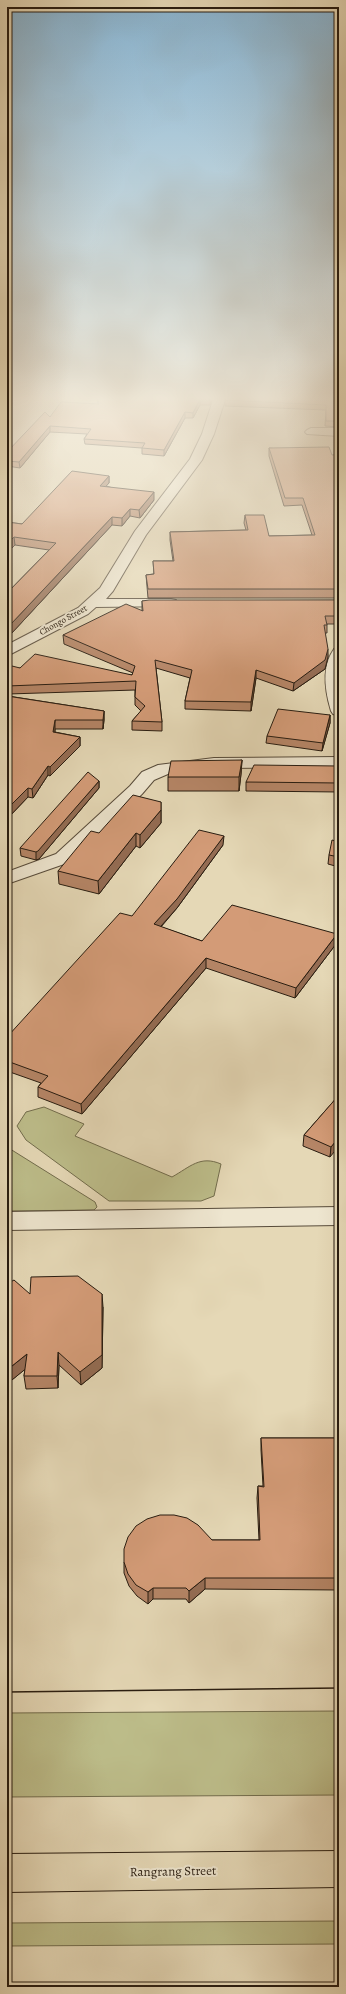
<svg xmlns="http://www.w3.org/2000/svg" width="346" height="1994" viewBox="0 0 346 1994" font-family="Alegreya,serif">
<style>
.green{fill:#bcbc89;stroke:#726c4c}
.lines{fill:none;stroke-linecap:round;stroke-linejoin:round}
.minor-casing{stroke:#574b3a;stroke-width:2}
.major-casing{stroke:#281c10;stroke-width:2}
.minor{fill:#eee6d0;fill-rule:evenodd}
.major{fill:#e5d8b6;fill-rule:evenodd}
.tram{stroke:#281c10;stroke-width:1.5}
.wall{fill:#b58566;stroke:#281c10}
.shaded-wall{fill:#946c53;stroke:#281c10}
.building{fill:#d39b77;stroke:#281c10}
.labels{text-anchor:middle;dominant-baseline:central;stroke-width:4;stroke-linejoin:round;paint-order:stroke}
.far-street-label{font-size:9px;fill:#281c10;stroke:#eee6d0}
.near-street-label{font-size:13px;fill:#281c10;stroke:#eee6d0}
</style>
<rect width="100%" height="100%" fill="#e5d8b6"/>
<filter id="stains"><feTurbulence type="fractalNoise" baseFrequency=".005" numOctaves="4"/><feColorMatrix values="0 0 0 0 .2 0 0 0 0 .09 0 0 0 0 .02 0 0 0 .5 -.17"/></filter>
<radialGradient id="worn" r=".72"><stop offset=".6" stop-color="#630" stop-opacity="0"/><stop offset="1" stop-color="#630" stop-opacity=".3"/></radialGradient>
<g class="green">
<path d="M44,1107l40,17 -9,12 97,41c18,-10 28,-22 49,-13l-7,32 -13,5h-92l-83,-61 -9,-14 9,-14z"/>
<polygon points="7,1147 95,1202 97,1207 94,1210 7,1211"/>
<polygon points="339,1711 339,1795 7,1797 7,1713"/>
<polygon points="339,1921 339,1944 7,1946 7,1923"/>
</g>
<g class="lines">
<g class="minor-casing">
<g id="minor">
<polygon points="214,397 226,397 214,434 202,460 146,535 113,591 106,599 171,599 176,600 178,603 176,606 96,607 88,614 7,656 7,645 78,608 100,588 135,531 190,459 202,434"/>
<polygon points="311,428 339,428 339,436 307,434 305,432 307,430"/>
<path d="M339,647v69l-6,-2 -2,-3c-6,-20 -10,-44 3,-62z"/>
<polygon points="339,757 339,767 214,768 168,774 154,780 142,794 70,862 7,884 7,872 56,854 130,786 142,772 158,765 214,758"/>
<polygon points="339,1207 339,1225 7,1230 7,1212"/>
</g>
</g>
<g class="major-casing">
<polygon id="major" points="339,1851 339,1887 7,1892 7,1854"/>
</g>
<use href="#minor" class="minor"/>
<use href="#major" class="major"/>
<polyline class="tram" points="7,1692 339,1688"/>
</g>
<g class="wall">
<polygon points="96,397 213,397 210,405 200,405 193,418 185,418 164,456 142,454 142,448 85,444 84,439 87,434 50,432 20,468 7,466 7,452 50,417 98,404"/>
<polygon points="339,397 339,427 325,426 326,410 225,406 225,400"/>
<polygon points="269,448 332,455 339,455 339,598 148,598 146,575 154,574 153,561 173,561 170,540 170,532 246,530 244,523 245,515 269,536 312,535 302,505 284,506 269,456"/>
<polygon points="109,476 109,483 106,486 154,500 140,518 130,516 122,526 112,525 11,634 7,633 7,593 49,550 15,545 7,522 22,524"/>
<polygon points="339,600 339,624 327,624 327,633 325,633 328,657 325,669 293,691 256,678 251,711 185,709 185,701 190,678 156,668 162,722 162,731 132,730 132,721 141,711 135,705 135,690 8,694 8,696 104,711 104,720 103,729 55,729 55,732 80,737 80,746 50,776 48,775 33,798 28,797 7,819 7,671 20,668 132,675 133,673 64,644 63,635 142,611 142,601"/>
<polygon points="330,715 330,723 322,751 266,743 267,736"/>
<polygon points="242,760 241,774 239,791 168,791 168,777"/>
<polygon points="339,766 339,792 246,791 246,782"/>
<polygon points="99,781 99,788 39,859 36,860 21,856 20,848"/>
<polygon points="161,802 161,823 140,848 136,846 99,894 59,884 58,871 99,833"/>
<polygon points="339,842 339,867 328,864 329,855"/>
<polygon points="223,845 177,908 161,927 202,941 336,944 295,998 206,968 82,1114 38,1097 38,1087 41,1083 7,1071 7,1037 132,916"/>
<polygon points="339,943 339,955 337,955 338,945"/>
<polygon points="339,1095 330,1157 303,1146 304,1135"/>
<polygon points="338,1228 339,1228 339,1252 337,1236"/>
<polygon points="30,1294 103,1307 102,1368 81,1385 59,1365 58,1388 26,1389 24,1376 25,1369 7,1384"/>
<polygon points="261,1438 339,1438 339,1590 205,1589 189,1603 186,1599 153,1599 148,1604 137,1596 129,1586 124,1573 124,1562 212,1540 259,1540 257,1498 258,1486 263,1486 261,1450"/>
</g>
<g class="shaded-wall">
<polygon points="211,397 213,397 210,405 210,400"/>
<polygon points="200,399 200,405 193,418 193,413"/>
<polygon points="185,412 185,418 164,456 164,450"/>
<polygon points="50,426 50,432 20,468 19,462"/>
<polygon points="109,476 109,483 100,493 100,486"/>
<polygon points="154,492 154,500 140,518 139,510"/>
<polygon points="130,509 130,516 122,526 122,518"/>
<polygon points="112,517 112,525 11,634 10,625"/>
<polygon points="14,537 15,545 7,553 7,544"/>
<polygon points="328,649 328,657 325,669 293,691 294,683"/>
<polygon points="256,670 256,678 251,711 251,702"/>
<polygon points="104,711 104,720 103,729 103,720"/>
<polygon points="330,715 330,723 322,751 323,743"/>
<polygon points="55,720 55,729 54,741 53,732"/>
<polygon points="80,737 80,746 50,776 50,767"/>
<polygon points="242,760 241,774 239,791 239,777"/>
<polygon points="48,766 48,775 33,798 32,789"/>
<polygon points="99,781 99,788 39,859 36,860 36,852"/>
<polygon points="28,788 28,797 7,819 7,809"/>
<polygon points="161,810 161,823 140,848 140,835"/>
<polygon points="136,833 136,846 99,894 98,881"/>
<polygon points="224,836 223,845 177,908 154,934 154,924"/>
<polygon points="337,934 336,944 295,998 296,988"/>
<polygon points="206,958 206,968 82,1114 81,1104"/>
<polygon points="339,1137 339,1146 330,1157 331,1147"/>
<polygon points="102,1294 103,1307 102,1368 81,1385 80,1372"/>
<polygon points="58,1352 59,1365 58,1388 57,1376"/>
<polygon points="27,1354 28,1367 7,1384 7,1370"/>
<polygon points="205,1578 205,1589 189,1603 189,1591"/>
<polygon points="153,1588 153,1599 148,1604 148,1592"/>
</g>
<g class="building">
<polygon points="97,397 211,397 210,400 200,399 193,413 185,412 164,450 142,448 145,443 84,439 91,429 50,426 19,462 7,461 7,452 45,412 50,417 61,402 99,404"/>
<polygon points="226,397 339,397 339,421 326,421 326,405 225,400"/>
<polygon points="329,447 332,455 339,455 339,589 148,589 146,575 154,574 153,561 174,561 170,532 248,530 245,515 264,515 269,536 315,535 303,498 285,498 269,448"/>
<polygon points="72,471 109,476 100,486 154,492 139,510 130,509 122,518 112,517 10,625 7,625 7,593 56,543 14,537 7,544 7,522 22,524"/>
<polygon points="149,600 339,600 339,616 325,616 327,625 324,625 328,649 325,660 294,683 256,670 251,702 185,701 192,670 155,660 162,722 132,721 145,706 135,697 136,681 7,686 7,694 7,671 12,666 20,668 35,654 132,675 135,666 63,635 126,604 143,611 142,601"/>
<polygon points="7,696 104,711 103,720 55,720 53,732 80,737 50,767 48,766 32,789 28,788 7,809"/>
<polygon points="278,709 330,715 323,743 267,736"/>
<polygon points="242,760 239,777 168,777 171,761"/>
<polygon points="254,765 339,766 339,783 246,782"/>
<polygon points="88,772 99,781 38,851 36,852 20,848"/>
<polygon points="133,795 161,802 161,810 140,835 136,833 98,881 58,871 91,831 99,833"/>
<polygon points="199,830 224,836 177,899 154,924 202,941 232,905 337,934 296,988 206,958 81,1104 38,1087 48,1076 7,1061 7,1037 120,913 132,916"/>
<polygon points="332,840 339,842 339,857 329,855"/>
<polygon points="339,1095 339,1137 331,1147 304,1135"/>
<polygon points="338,1228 339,1228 339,1238"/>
<polygon points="78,1276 102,1294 102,1355 80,1372 58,1352 57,1376 24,1376 27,1354 7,1370 7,1284 14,1280 30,1294 31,1277"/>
<polygon points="261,1438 339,1438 339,1578 205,1578 189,1591 186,1588 153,1588 148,1592 136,1585 128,1574 124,1562 124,1549 128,1537 136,1526 147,1519 160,1515 174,1515 187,1518 198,1525 212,1540 260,1540 258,1486 264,1487"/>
</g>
<linearGradient id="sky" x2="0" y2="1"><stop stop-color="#88b6d5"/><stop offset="0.59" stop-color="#f3edde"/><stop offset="1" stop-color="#f3edde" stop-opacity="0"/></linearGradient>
<rect width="346" height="676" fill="url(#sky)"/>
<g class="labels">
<g class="far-street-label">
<text transform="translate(63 620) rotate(-29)">Chongo Street</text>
</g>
<g class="near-street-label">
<text transform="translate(173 1871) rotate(-1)">Rangrang Street</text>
</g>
</g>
<rect width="346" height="1994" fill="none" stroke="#e5d8b6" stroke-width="24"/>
<rect x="8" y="8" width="330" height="1978" fill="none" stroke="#281c10" stroke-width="2"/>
<rect x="12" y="12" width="322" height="1970" fill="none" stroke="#281c10"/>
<rect width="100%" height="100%" filter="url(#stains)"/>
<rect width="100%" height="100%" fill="url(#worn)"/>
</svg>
